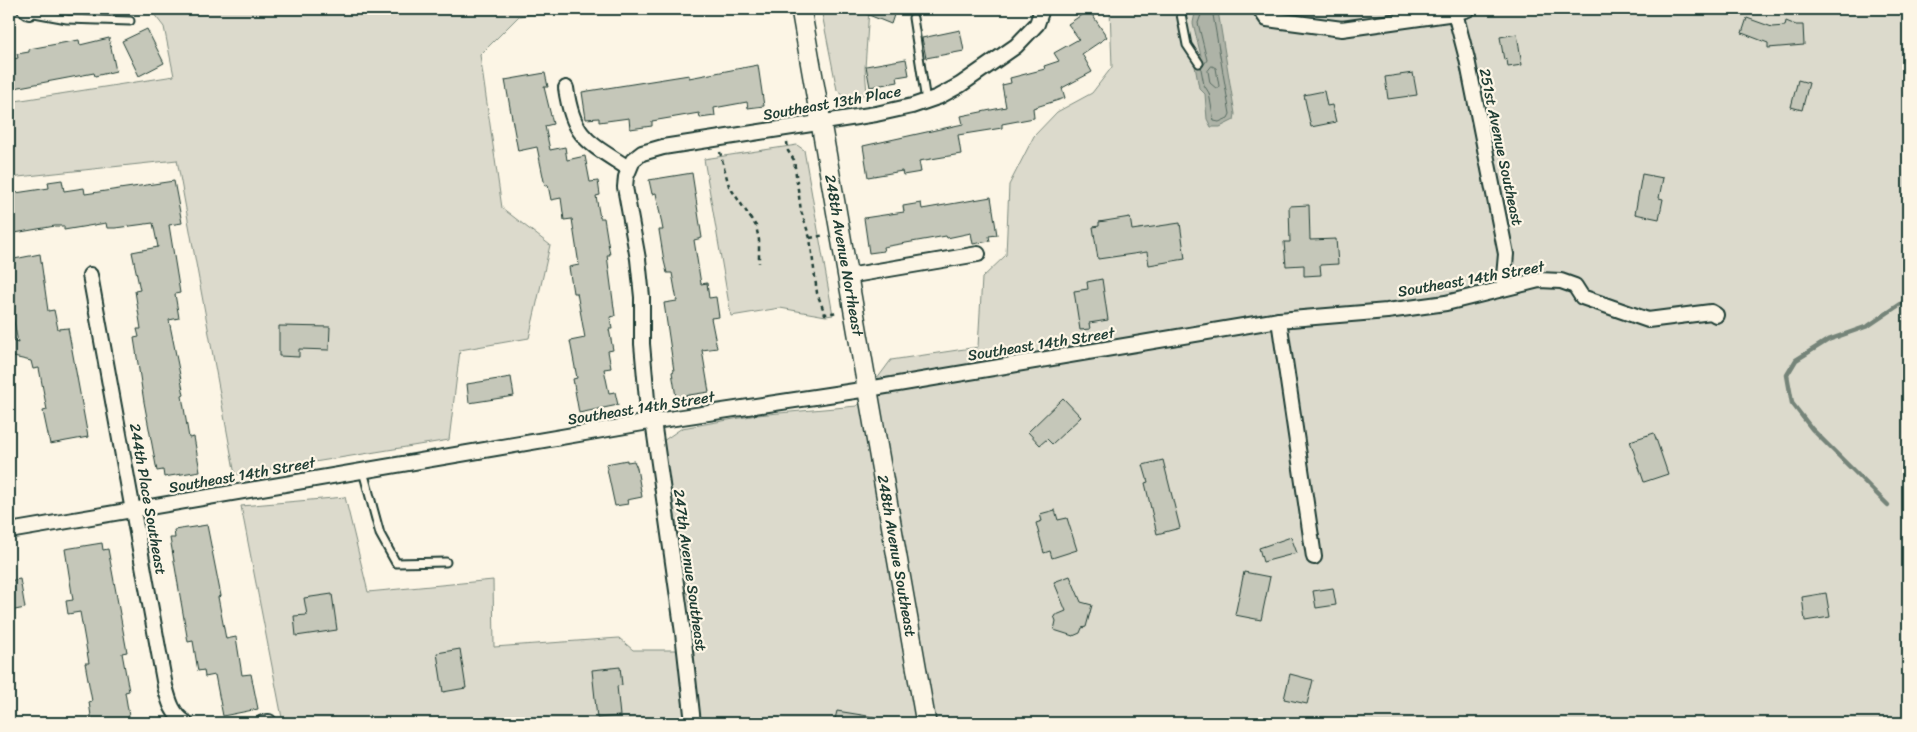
<svg xmlns="http://www.w3.org/2000/svg" width="1917" height="732" viewBox="0 0 1917 732" font-family="Sriracha,sans-serif">
<style>
.green{fill:#dcdacc;stroke:#7e8c80}
.water{fill:#aeb3a7;stroke:#758479}
.lines{fill:none;stroke-linecap:round;stroke-linejoin:round}
.shore{stroke:#586c62;stroke-width:1}
.stream{stroke:#758479;stroke-width:4.5}
.building{fill:#c5c7b9;stroke:#1f3d34}
.lane-casing{stroke:#1f3d34;stroke-width:11}
.street-casing{stroke:#1f3d34;stroke-width:18}
.secondary-casing{stroke:#1f3d34;stroke-width:22}
.path{stroke:#1f3d34;stroke-width:2.5;stroke-dasharray:4 4;stroke-linecap:butt}
.lane{stroke:#fcf5e5;stroke-width:7}
.street{stroke:#fcf5e5;stroke-width:14}
.secondary{stroke:#fcf5e5;stroke-width:19}
.labels{text-anchor:middle;dominant-baseline:central;stroke-width:4.5;stroke-linejoin:round;paint-order:stroke}
.street-label{font-size:15px;fill:#1f3d34;stroke:#fcf5e5}
</style>
<rect width="100%" height="100%" fill="#fcf5e5"/>
<filter id="ink" filterUnits="userSpaceOnUse"><feTurbulence type="fractalNoise" baseFrequency=".02" numOctaves="2"/><feDisplacementMap in="SourceGraphic" scale="10" xChannelSelector="R" yChannelSelector="G"/><feConvolveMatrix kernelMatrix="1 2 1 2 8 2 1 2 1" color-interpolation-filters="sRGB"/></filter>
<g filter="url(#ink)">
<g class="green">
<polygon points="150,9 571,9 519,16 480,55 502,208 550,245 529,338 460,350 449,440 235,475 177,160 9,178 9,102 174,76 164,27"/>
<path d="M821,9h48l-4,59 2,26c-13,3 -20,6 -30,-4z"/>
<polygon points="1110,9 1908,9 1908,723 283,723 241,506 345,497 368,592 493,580 494,647 619,638 633,650 697,650 663,441 682,428 757,415 857,406 891,360 978,347 982,278 1006,255 1009,185 1034,136 1057,112 1092,93 1112,67"/>
<polygon points="797,145 804,150 833,315 826,316 780,308 731,316 704,159"/>
</g>
<polygon class="water" points="1202,9 1215,9 1218,11 1235,114 1234,120 1220,127 1211,127 1207,119 1205,94 1199,88 1195,66 1202,60 1193,23 1195,13"/>
<g class="lines">
<g class="shore">
<polyline points="1203,9 1198,23 1207,60 1201,69 1204,85 1209,93 1214,121 1219,122 1228,118 1230,114 1212,9"/>
<polygon points="1212,66 1216,68 1219,86 1217,89 1210,83 1208,71"/>
</g>
<polyline class="stream" points="1888,505 1812,429 1792,403 1787,375 1796,360 1828,340 1868,326 1908,299"/>
</g>
<g class="building">
<polygon points="854,9 896,9 891,24"/>
<polygon points="1089,10 1107,37 1082,54 1092,72 1062,88 1065,98 1033,108 1034,118 1002,124 1002,128 958,135 961,154 919,161 921,172 903,175 902,171 868,177 863,146 963,124 961,116 1006,107 1002,85 1011,83 1010,78 1045,69 1044,66 1059,61 1054,53 1079,39 1068,24"/>
<polygon points="1747,18 1772,27 1785,26 1786,21 1796,25 1803,25 1804,45 1768,48 1768,43 1742,33"/>
<polygon points="147,29 164,63 139,76 122,41"/>
<polygon points="960,30 964,51 926,58 922,38"/>
<polygon points="1517,34 1522,65 1508,67 1507,59 1504,60 1500,37"/>
<polygon points="109,38 116,71 95,76 94,73 9,89 9,60 18,58 17,54 29,52 29,49 79,40 80,45"/>
<polygon points="906,59 909,75 897,77 898,82 870,87 866,66"/>
<polygon points="758,65 764,106 748,108 747,102 714,108 715,116 700,118 699,113 652,121 652,126 630,129 629,118 599,122 599,118 586,119 582,92 689,75 689,78"/>
<polygon points="545,73 548,87 544,87 553,124 545,126 550,150 565,147 567,160 585,156 590,182 598,181 600,195 596,196 600,218 604,218 610,255 607,255 615,316 610,317 612,329 609,329 613,350 608,351 611,368 604,369 609,393 615,392 618,405 579,413 573,379 577,378 570,341 585,338 577,293 573,293 569,267 579,265 572,219 564,220 561,198 551,200 548,185 545,186 537,147 518,151 505,80"/>
<polygon points="1413,73 1417,95 1388,99 1385,77"/>
<polygon points="1798,80 1809,83 1802,110 1791,107"/>
<polygon points="1324,91 1327,106 1332,105 1336,122 1311,127 1304,95"/>
<polygon points="692,173 702,238 694,240 701,284 707,283 709,298 716,297 719,317 711,318 717,348 702,350 709,392 676,397 672,372 674,371 664,303 677,301 672,273 667,273 664,261 659,230 663,230 656,193 652,194 649,180"/>
<polygon points="1642,174 1663,178 1659,198 1663,199 1659,219 1635,214"/>
<polygon points="62,180 64,191 84,188 85,194 174,181 182,223 169,225 180,293 175,294 179,318 169,320 184,395 182,396 189,438 194,437 200,471 164,477 163,470 157,471 144,402 134,338 139,337 137,329 141,329 135,291 140,290 132,252 158,247 153,223 115,228 107,228 106,223 64,230 64,226 55,226 9,234 9,194 49,188 48,182"/>
<polygon points="991,197 997,235 989,236 990,241 973,244 971,233 947,238 946,236 883,247 884,251 869,253 864,218 904,212 903,206 921,203 922,209"/>
<polygon points="1309,205 1310,240 1336,239 1338,264 1320,265 1321,275 1304,276 1304,265 1286,266 1284,242 1290,242 1289,206"/>
<polygon points="1130,217 1132,230 1180,223 1185,259 1149,265 1147,252 1098,259 1093,227 1099,226 1099,222"/>
<polygon points="40,254 48,311 54,310 58,329 68,328 88,437 50,444 43,411 47,410 39,368 33,369 31,361 9,356 9,340 18,343 10,299 9,260"/>
<polygon points="1102,279 1108,320 1089,323 1090,329 1080,330 1074,291 1088,289 1087,282"/>
<polygon points="279,326 330,327 329,350 299,349 299,357 279,356"/>
<polygon points="511,377 514,396 469,403 467,384"/>
<polygon points="1063,398 1081,417 1052,444 1047,439 1040,445 1028,432"/>
<polygon points="1654,433 1668,474 1644,482 1630,441"/>
<polygon points="627,460 627,462 634,461 637,468 642,497 627,500 628,504 615,506 606,464"/>
<polygon points="1163,460 1180,528 1157,534 1145,483 1148,482 1143,465"/>
<polygon points="1055,510 1058,520 1067,518 1077,550 1052,558 1050,551 1044,553 1036,523 1042,521 1040,514"/>
<polygon points="207,525 221,596 218,597 226,639 236,637 242,675 251,674 258,709 223,716 215,675 205,677 204,670 198,671 193,641 188,642 170,538 175,538 174,530"/>
<polygon points="1291,537 1297,553 1263,562 1259,548"/>
<polygon points="102,543 103,550 108,549 127,652 122,653 129,691 125,692 130,722 121,723 92,723 89,702 92,701 85,663 89,663 80,612 68,614 66,601 73,600 65,549"/>
<polygon points="1244,572 1270,577 1261,620 1235,615"/>
<polygon points="1070,576 1081,602 1092,605 1086,627 1082,628 1080,633 1073,636 1054,630 1056,621 1054,616 1066,611 1054,582"/>
<polygon points="20,579 25,608 10,611 9,581"/>
<polygon points="1333,588 1336,605 1316,608 1313,591"/>
<polygon points="1826,593 1830,617 1805,621 1802,597"/>
<polygon points="332,594 337,630 296,636 294,616 307,615 304,598"/>
<polygon points="460,649 466,688 443,692 437,653"/>
<polygon points="620,667 622,685 617,686 620,716 597,718 592,670"/>
<polygon points="1290,674 1313,680 1307,704 1284,699"/>
<polygon points="837,711 874,717 873,723 834,723"/>
</g>
<g class="lines">
<g class="lane-casing">
<g id="lane">
<polyline points="1180,9 1187,45 1199,63"/>
<polyline points="29,12 67,19 130,21"/>
<polyline points="913,18 926,101"/>
<polyline points="363,471 380,534 396,563 446,562"/>
</g>
</g>
<g class="street-casing">
<g id="street">
<polyline points="25,9 29,12"/>
<polyline points="1260,9 1267,19 1342,29 1455,13 1468,9"/>
<polyline points="1455,13 1467,59 1506,254 1503,288"/>
<path d="M566,88c7,50 22,54 62,80"/>
<path d="M90,275l75,411c4,15 7,28 21,37"/>
<polyline points="848,276 978,254"/>
<polyline points="1279,320 1314,557"/>
<polyline points="653,421 683,633 693,723"/>
<polyline points="649,422 642,344 642,297 638,259 625,187 626,177 633,160 642,153 663,147 876,114 912,106 938,97 960,85 1016,46 1037,24 1042,9"/>
<polyline points="9,531 649,422 868,389 1279,320 1387,311 1446,303 1539,280 1561,281 1575,286 1582,297 1648,320 1711,312 1716,315"/>
<polyline points="263,723 269,722"/>
</g>
</g>
<g class="secondary-casing">
<g id="secondary">
<path id="s1" d="M801,9l125,714"/>
</g>
</g>
<g class="path">
<polyline points="787,142 788,151 794,160 801,211 810,238 817,293 825,314 838,312"/>
<polyline points="720,152 729,186 756,226 759,240 759,263"/>
<polyline points="810,238 825,235"/>
</g>
<use href="#lane" class="lane"/>
<use href="#street" class="street"/>
<use href="#secondary" class="secondary"/>
</g>
</g>
<g class="labels">
<g class="street-label">
<text transform="translate(832 103) rotate(-10)">Southeast 13th Place</text>
<text transform="translate(1501 147) rotate(78)">251st Avenue Southeast</text>
<text stroke="none"><textPath href="#s1" startOffset="250">248th Avenue Northeast</textPath></text>
<text transform="translate(1471 279) rotate(-10)">Southeast 14th Street</text>
<text transform="translate(1041 344) rotate(-9)">Southeast 14th Street</text>
<text transform="translate(641 408) rotate(-9)">Southeast 14th Street</text>
<text transform="translate(242 475) rotate(-10)">Southeast 14th Street</text>
<text transform="translate(148 499) rotate(80)">244th Place Southeast</text>
<text stroke="none"><textPath href="#s1" startOffset="555">248th Avenue Southeast</textPath></text>
<text transform="translate(690 570) rotate(82)">247th Avenue Southeast</text>
</g>
</g>
<rect width="1917" height="732" fill="none" stroke="#fcf5e5" stroke-width="30"/>
<rect x="15" y="15" width="1887" height="702" fill="none" stroke="#1f3d34" stroke-width="2" filter="url(#ink)"/>
</svg>
